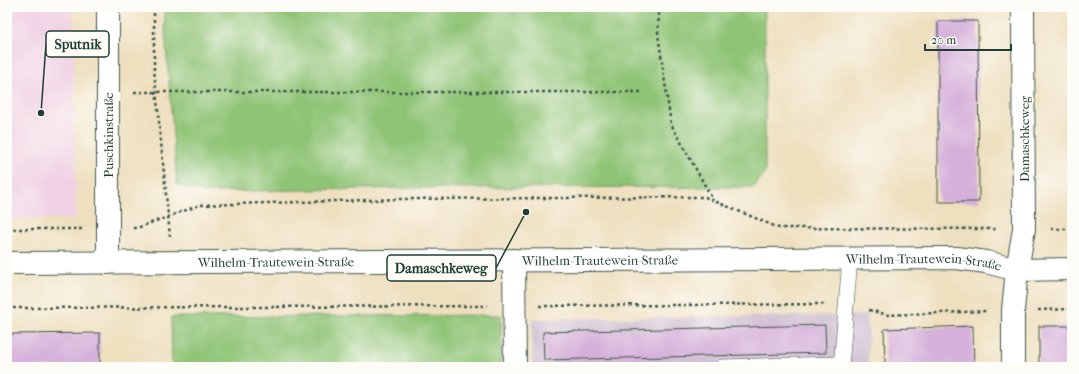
<svg xmlns="http://www.w3.org/2000/svg" width="1079" height="374" viewBox="0 0 1079 374" font-family="'IM FELL French Canon',serif">
<style>
.built{fill:#f0d0e4}
.industrial{fill:#cebed1}
.green{fill:#8fc476;stroke:#578055}
.building{fill:#d5b0da}
.lines{fill:none;stroke-linecap:round;stroke-linejoin:round}
.service-casing{stroke:#3e5549;stroke-width:16}
.minor-casing{stroke:#3e5549;stroke-width:24}
.path{stroke:#3e5549;stroke-width:2.5;stroke-dasharray:3 3;stroke-linecap:butt}
.service{stroke:#fff;stroke-width:15}
.minor{stroke:#fff;stroke-width:22}
.labels{text-anchor:middle;dominant-baseline:central;stroke-width:3.5;stroke-linejoin:round;paint-order:stroke}
.street-label{font-size:13px;fill:#1f3d34;stroke:#fdfcf7}
.leader{fill:none;stroke:#1f3d34;stroke-width:1.5}
.callout-dot{fill:#1f3d34;stroke:#fdfcf7;stroke-width:1.5}
.callout{fill:#fdfcf7;stroke:#1f3d34;stroke-width:1.5}
.callout-label{font-size:14px;text-anchor:middle;font-weight:bold;fill:#1f3d34}
</style>
<rect width="100%" height="100%" fill="#fdfcf7"/>
<filter id="ink" filterUnits="userSpaceOnUse"><feTurbulence type="fractalNoise" baseFrequency=".025" numOctaves="2"/><feDisplacementMap in="SourceGraphic" scale="8" xChannelSelector="R" yChannelSelector="G"/><feConvolveMatrix kernelMatrix="1 2 1 2 8 2 1 2 1" color-interpolation-filters="sRGB"/></filter>
<filter id="wash" filterUnits="userSpaceOnUse"><feTurbulence type="fractalNoise" baseFrequency=".012" numOctaves="4" result="noise"/><feDisplacementMap in="SourceGraphic" scale="16" xChannelSelector="R" yChannelSelector="G"/><feGaussianBlur stdDeviation="0.9" result="paint"/><feColorMatrix in="noise" values="0 0 0 0 0 0 0 0 0 0 0 0 0 0 0 0 0 1.4 0 .05"/><feComposite in="paint" operator="in"/></filter>
<g filter="url(#wash)">
<rect width="100%" height="100%" fill="#eedfbe"/>
<polygon class="built" points="7,7 73,7 76,219 7,218"/>
<polygon class="industrial" points="868,315 868,367 532,367 532,319"/>
<g class="green">
<polygon points="165,7 765,7 765,173 754,187 409,188 203,192 177,185 165,32"/>
<polygon points="501,315 501,367 172,367 171,317"/>
</g>
<g id="blocks">
<g class="building">
<polygon points="938,21 978,21 979,202 938,202"/>
<polygon points="825,325 826,353 544,360 543,332"/>
<polygon points="973,326 974,367 885,367 884,329"/>
<rect x="1039" y="326" width="33" height="41"/>
<polygon points="100,333 100,367 7,367 7,334"/>
</g>
</g>
</g>
<g filter="url(#ink)">
<use href="#blocks" fill-opacity="0" stroke="#3e5549" stroke-width="1"/>
<g class="lines">
<g class="service-casing">
<g id="service">
<polyline points="722,367 841,364"/>
<polyline points="841,367 850,258"/>
</g>
</g>
<g class="minor-casing">
<g id="minor">
<polyline points="514,260 515,367"/>
<path id="s1" d="M7,263l950,-5 29,4 31,8 55,-1"/>
<polyline points="108,263 108,7"/>
<polyline points="1013,367 1013,310 1017,270 1024,229 1023,7"/>
</g>
</g>
<g class="path">
<polyline points="154,7 154,69 170,236"/>
<polyline points="659,7 658,34 671,124 713,200"/>
<polyline points="134,92 641,92"/>
<polyline points="133,228 137,228 200,205 402,199 705,197 779,228 998,229"/>
<polyline points="7,229 82,229"/>
<polyline points="1051,229 1072,229"/>
<polyline points="539,306 824,304"/>
<polyline points="7,308 488,306"/>
<polyline points="869,310 888,315 987,311"/>
<polyline points="1038,310 1072,309"/>
</g>
<use href="#service" class="service"/>
<use href="#minor" class="minor"/>
</g>
</g>
<g class="labels">
<g class="street-label">
<text transform="translate(108 135) rotate(-90)">Puschkinstraße</text>
<text transform="translate(1024 139) rotate(-90)">Damaschkeweg</text>
<text stroke="none"><textPath href="#s1" startOffset="593">Wilhelm-Trautewein-Straße</textPath></text>
<text stroke="none"><textPath href="#s1" startOffset="269">Wilhelm-Trautewein-Straße</textPath></text>
<text stroke="none"><textPath href="#s1" startOffset="917">Wilhelm-Trautewein-Straße</textPath></text>
</g>
</g>
<path class="leader" d="M41 113L46 44M526 212L496 268"/>
<g class="callout-dot">
<circle cx="41" cy="113" r="4"/>
<circle cx="526" cy="212" r="4"/>
</g>
<g class="callout">
<rect x="46" y="31" width="63" height="26" rx="4"/>
<rect x="387" y="255" width="109" height="26" rx="4"/>
</g>
<g class="callout-label">
<text x="78" y="49">Sputnik</text>
<text x="441" y="273">Damaschkeweg</text>
</g>
<rect width="1079" height="374" fill="none" stroke="#fdfcf7" stroke-width="24"/>
<path d="M925 44v6h86v-6" fill="none" stroke="#1f3d34" stroke-width="2"/>
<text x="931" y="44" font-size="12" fill="#1f3d34" stroke="#fdfcf7" stroke-width="3" paint-order="stroke">20 m</text>
</svg>
